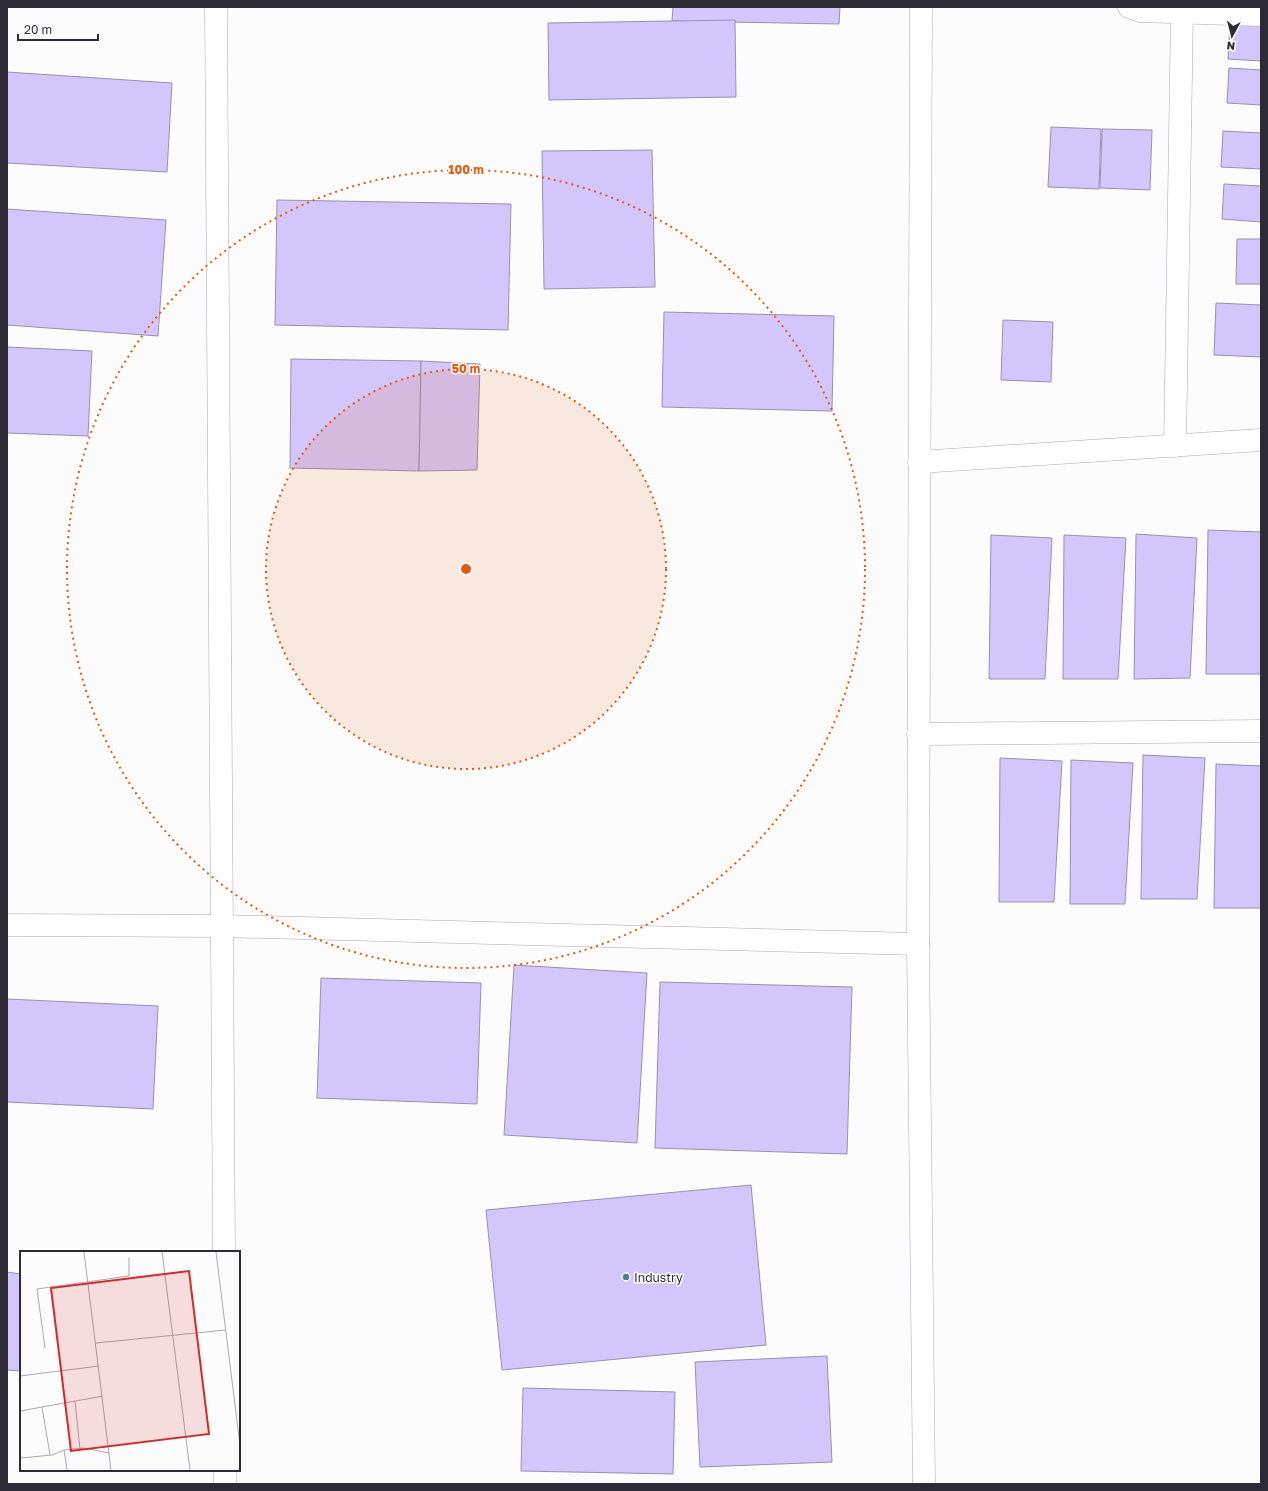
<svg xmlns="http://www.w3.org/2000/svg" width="1268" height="1491" viewBox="0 0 1268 1491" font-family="'Golos Text',sans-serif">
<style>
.building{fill:#d3c6fd;stroke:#9791ab}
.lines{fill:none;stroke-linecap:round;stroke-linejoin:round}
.street-casing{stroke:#aaa5c0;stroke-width:23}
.street{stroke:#fff;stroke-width:22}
.ring{fill:none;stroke:#e8590c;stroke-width:2;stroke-dasharray:2 4}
.poi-dot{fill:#428395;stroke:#fff;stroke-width:1.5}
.labels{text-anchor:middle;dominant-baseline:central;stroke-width:3;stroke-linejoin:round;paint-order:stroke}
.poi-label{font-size:12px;fill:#2d2b35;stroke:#fff;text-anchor:start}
.inset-road{fill:none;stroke:#a9a8ac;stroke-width:1}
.view{fill:#d62828;fill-opacity:0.15;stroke:#d62828;stroke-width:2}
.inset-edge{fill:none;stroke:#2d2b35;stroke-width:2}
.centre{fill:#e8590c;stroke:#fff;stroke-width:2}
.ring-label{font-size:12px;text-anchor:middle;font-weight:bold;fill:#e8590c;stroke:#fff;stroke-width:3;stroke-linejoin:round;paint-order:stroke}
</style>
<rect width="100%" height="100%" fill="#fcfcfc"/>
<g class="building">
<polygon points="673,7 840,7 839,24 672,21"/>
<polygon points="735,20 736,97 549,100 548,23"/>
<polygon points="1230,23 1261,25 1261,61 1228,59"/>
<polygon points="1229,68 1261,70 1261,105 1227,103"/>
<polygon points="7,72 172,83 167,172 7,163"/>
<polygon points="1051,127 1101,129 1099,189 1048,187"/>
<polygon points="1102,129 1152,130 1150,190 1100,188"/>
<polygon points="1223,131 1261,133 1261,169 1221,167"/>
<polygon points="652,150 655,287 544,289 542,151"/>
<polygon points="1224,184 1261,186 1261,222 1222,219"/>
<polygon points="277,200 511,204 508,330 275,325"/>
<polygon points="7,209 166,220 158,336 7,325"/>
<polygon points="1237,239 1261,239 1261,284 1236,284"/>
<polygon points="1216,303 1261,305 1261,357 1214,355"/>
<polygon points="664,312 834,316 832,411 662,407"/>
<polygon points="1003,320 1053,322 1051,382 1001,380"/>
<polygon points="7,347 92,351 88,436 7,433"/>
<polygon points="291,359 421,361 419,471 290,468"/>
<polygon points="421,361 480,364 477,470 419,471"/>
<polygon points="1208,530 1261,532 1261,674 1206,674"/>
<polygon points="1136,534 1197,538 1190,678 1134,679"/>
<polygon points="991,535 1052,538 1045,679 989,679"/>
<polygon points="1064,535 1126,538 1118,679 1063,679"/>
<polygon points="1143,755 1205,758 1197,899 1141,899"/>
<polygon points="1000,758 1062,761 1054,902 999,902"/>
<polygon points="1071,760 1133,763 1125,904 1070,904"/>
<polygon points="1216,764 1261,766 1261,908 1214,908"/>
<polygon points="514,965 647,973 637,1143 504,1135"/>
<polygon points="321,978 481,983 477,1104 317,1098"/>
<polygon points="660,982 852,987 847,1154 655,1148"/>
<polygon points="7,999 158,1006 153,1109 7,1102"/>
<polygon points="751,1185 766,1345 502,1370 486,1210"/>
<polygon points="7,1272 21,1274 21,1371 7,1370"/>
<polygon points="827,1356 832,1462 700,1467 695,1362"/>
<polygon points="523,1388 675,1392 673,1474 521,1471"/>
</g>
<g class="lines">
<g class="street-casing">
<g id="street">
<polyline points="216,7 224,1252"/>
<polyline points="921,7 918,944 924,1484"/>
<polyline points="1129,7 1141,11 1261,15"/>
<polyline points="1175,446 1182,12"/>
<polyline points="919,462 1261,440"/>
<polyline points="918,734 1261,731"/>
<polyline points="7,925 222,926 918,944"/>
<polyline points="225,1470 225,1484"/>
</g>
</g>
<use href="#street" class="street"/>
</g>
<circle cx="466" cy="569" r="200" fill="#e8590c" fill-opacity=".12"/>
<g class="ring">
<circle cx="466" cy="569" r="200"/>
<circle cx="466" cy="569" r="399"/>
</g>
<circle class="poi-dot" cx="626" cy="1277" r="4"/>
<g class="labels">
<g class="poi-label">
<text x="634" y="1277">Industry</text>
</g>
</g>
<g transform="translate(20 1251)">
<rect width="220" height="220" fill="#fcfcfc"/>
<path class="inset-road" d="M64,1l27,218M142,1l28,218M196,1l24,193M76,92l130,-13M25,97l-8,-59 92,-13v-19M0,125l79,-10M55,150l5,48M22,156l8,48M0,160l83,-15M0,203l1,4 31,-3 12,-5M47,219l-3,-20 20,-2 25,5"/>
<path class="view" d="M169,20l20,163 -138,17 -20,-163z"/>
<rect width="220" height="220" class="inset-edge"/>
</g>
<circle cx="466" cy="569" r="6" class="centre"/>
<g class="ring-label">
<text x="466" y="174">100 m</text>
<text x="466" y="373">50 m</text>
</g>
<rect width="1268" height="1491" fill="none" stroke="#2d2b35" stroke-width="16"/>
<g transform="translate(1232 36) rotate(187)" stroke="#ffffff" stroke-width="3" paint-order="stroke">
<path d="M0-3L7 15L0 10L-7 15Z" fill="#2d2b35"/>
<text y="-6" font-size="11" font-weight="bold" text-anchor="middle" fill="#2d2b35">N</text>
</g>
<path d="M18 34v6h80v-6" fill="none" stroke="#2d2b35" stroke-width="2"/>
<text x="24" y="34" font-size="12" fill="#2d2b35" stroke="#ffffff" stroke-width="3" paint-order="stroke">20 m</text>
</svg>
